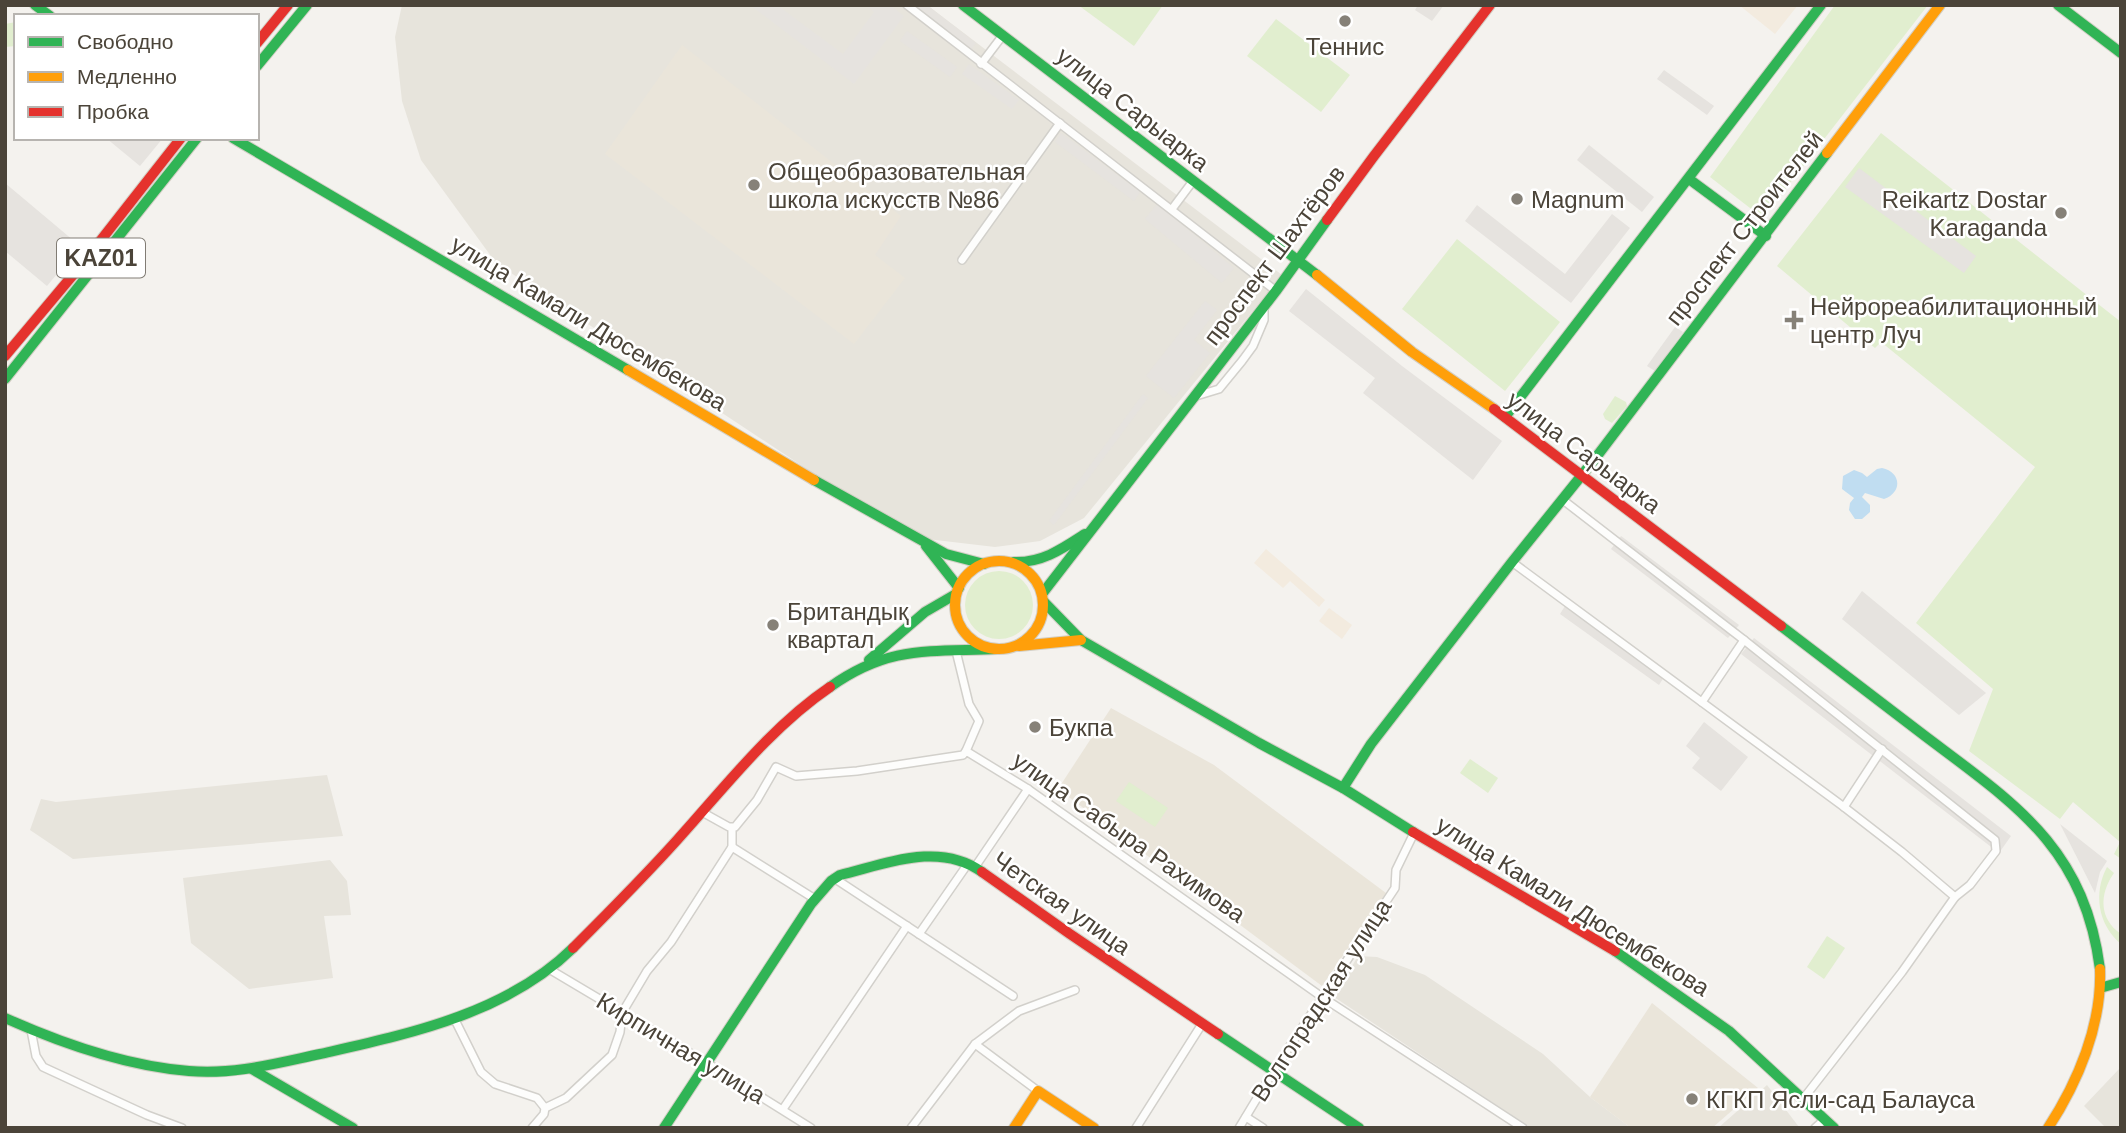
<svg xmlns="http://www.w3.org/2000/svg" width="2126" height="1133" viewBox="0 0 2126 1133" font-family="Helvetica,sans-serif">
<style>
.residential{fill:#e7e4dc}
.commercial{fill:#f3ebdf}
.education{fill:#eae5da}
.green{fill:#e1eecf}
.parking{fill:#e6e3df}
.water{fill:#c0ddf1}
.lines{fill:none;stroke-linecap:round;stroke-linejoin:round}
.street-casing{stroke:#d2d0cb;stroke-width:10}
.fast-casing{stroke:#d3cfc5;stroke-width:12}
.slow-casing{stroke:#d3cfc5;stroke-width:12}
.jam-casing{stroke:#d3cfc5;stroke-width:12}
.street{stroke:#fdfdfc;stroke-width:7}
.fast{stroke:#30b455;stroke-width:10}
.slow{stroke:#ff9f0a;stroke-width:10}
.jam{stroke:#e5322d;stroke-width:10}
.poi-dot{fill:#868178;stroke:#fff;stroke-width:2.5}
.labels{text-anchor:middle;dominant-baseline:central;stroke-width:5;stroke-linejoin:round;paint-order:stroke}
.shield{fill:#fff;stroke:#817c74;stroke-width:2}
.shield-label{font-size:23px;font-weight:bold;fill:#4b4439}
.poi-label{font-size:24px;fill:#4b4439;stroke:#fff;text-anchor:start}
.street-label{font-size:24px;fill:#4b4439;stroke:#fff}
</style>
<rect width="100%" height="100%" fill="#f4f2ee"/>
<g class="residential">
<polygon points="402,5 927,5 1282,275 1084,518 1040,541 995,547 927,539 849,497 496,263 421,160 402,101 395,37"/>
<polygon points="327,775 343,836 73,859 30,830 41,799 56,802"/>
<polygon points="330,860 347,881 351,915 324,916 333,978 249,989 191,943 183,878"/>
<polygon points="1358,956 1377,957 1425,975 1543,1054 1590,1097 1631,1128 1531,1128 1334,997"/>
<polygon points="2121,1067 2121,1128 2106,1128 2084,1106"/>
<polygon points="1767,1085 1799,1127 1718,1128"/>
</g>
<g class="commercial">
<polygon points="1739,5 1798,5 1775,34"/>
<polygon points="1266,549 1325,600 1319,607 1290,581 1283,588 1254,563"/>
<polygon points="1329,608 1352,625 1342,639 1319,621"/>
</g>
<g class="education">
<polygon points="682,45 901,216 875,255 905,278 854,344 605,154"/>
<polygon points="1111,708 1214,765 1386,893 1322,986 1058,789"/>
<polygon points="1652,1003 1758,1088 1712,1128 1631,1128 1590,1097"/>
</g>
<g class="green">
<polygon points="1078,5 1163,5 1134,46"/>
<polygon points="1835,5 1928,5 1769,210 1759,215 1710,177"/>
<polygon points="1276,19 1350,75 1321,112 1247,56"/>
<polygon points="16,22 16,46 5,47 5,24"/>
<polygon points="1881,133 2121,322 2121,859 2114,854 2120,842 2073,802 2060,819 1969,751 1993,689 1916,623 2035,467 1881,342 1875,348 1777,266"/>
<polygon points="1457,239 1560,322 1505,391 1402,309"/>
<polygon points="1615,396 1626,402 1627,406 1612,423 1605,419 1603,414"/>
<circle cx="999" cy="605" r="34"/>
<polygon points="1470,759 1498,778 1488,793 1460,773"/>
<polygon points="1129,782 1168,808 1155,827 1116,801"/>
<path d="M2107,867l7,6c-15,21 -15,46 7,61v10c-23,-19 -28,-51 -14,-77z"/>
<polygon points="1827,936 1845,948 1824,979 1807,967"/>
</g>
<g class="parking">
<polygon points="750,5 777,5 843,54 874,12 866,5 890,5 904,16 854,84"/>
<polygon points="913,5 927,5 976,43 970,51"/>
<polygon points="1418,5 1444,5 1432,21 1415,10"/>
<polygon points="907,31 957,67 950,77 900,41"/>
<polygon points="969,64 1019,100 1012,109 962,74"/>
<polygon points="1664,70 1714,106 1707,115 1657,79"/>
<polygon points="1061,133 1140,192 1134,201 1055,142"/>
<polygon points="106,138 163,138 140,166"/>
<polygon points="1589,145 1654,197 1642,212 1577,160"/>
<polygon points="1859,168 1976,256 1964,273 1845,187"/>
<polygon points="5,183 80,246 47,286 5,251"/>
<polygon points="1157,204 1234,268 1222,283 1145,219"/>
<polygon points="1477,205 1565,274 1612,214 1630,228 1571,303 1465,221"/>
<polygon points="1306,289 1402,366 1502,441 1473,480 1363,393 1375,378 1289,311"/>
<polygon points="1205,301 1217,310 1194,340 1210,353 1174,398 1146,376"/>
<polygon points="1675,327 1683,332 1655,371 1647,366"/>
<polygon points="1143,394 1148,398 1054,525 1049,521"/>
<polygon points="1621,536 1739,625 1728,638 1611,549"/>
<polygon points="1862,591 1986,693 1959,715 1842,619"/>
<polygon points="1565,606 1664,677 1659,685 1560,614"/>
<polygon points="1754,638 2011,836 1999,853 1741,654"/>
<polygon points="1704,722 1748,757 1721,791 1692,768 1700,758 1686,746"/>
<polygon points="2060,824 2107,861 2100,872 2095,893"/>
</g>
<path class="water" d="M1882,468c19,4 21,24 2,31l-19,-6 -3,4 8,8v7l-8,7h-7l-6,-9 1,-7 4,-5 -12,-9 1,-13 11,-6 8,3 5,4 10,-8z"/>
<g class="lines">
<g class="street-casing">
<g id="street">
<polyline points="907,5 1276,291"/>
<polyline points="981,64 1003,35"/>
<polyline points="1172,209 1193,181"/>
<polyline points="962,260 1060,123"/>
<polyline points="1196,396 1219,389 1242,361 1253,346 1264,320 1264,306"/>
<polyline points="1563,500 1744,640 1702,702"/>
<polyline points="1512,562 1844,807 1902,852 1955,897 1902,972 1803,1099"/>
<polyline points="1744,640 1995,840 1996,851 1970,885 1955,897"/>
<polyline points="956,651 969,704 979,721 966,751"/>
<polyline points="1844,807 1882,749"/>
<polyline points="702,812 729,827 735,827 757,800 776,767 796,776 857,771 963,755 966,751 1028,789 1322,997 1523,1128"/>
<polyline points="732,847 815,899"/>
<polyline points="975,867 1028,789"/>
<polyline points="834,878 919,934 967,865"/>
<polyline points="919,934 1013,996"/>
<polyline points="549,969 707,1063 811,1128"/>
<polyline points="454,1018 481,1072 495,1084 537,1098 545,1108 544,1114 532,1128"/>
<polyline points="31,1030 36,1056 43,1067 147,1115 182,1128"/>
<polyline points="975,1044 1038,1091"/>
<polyline points="545,1108 566,1098 612,1055 620,1032 622,1013 647,971 671,942 732,847 732,828"/>
<polyline points="783,1109 907,926"/>
<polyline points="1246,1117 1263,1128"/>
<polyline points="911,1128 975,1044 1019,1011 1075,990"/>
<polyline points="1136,1128 1202,1024"/>
<polyline points="1239,1128 1274,1070 1395,888 1396,870 1414,833"/>
<polyline points="1815,1128 1825,1119"/>
</g>
</g>
<g class="fast-casing">
<g id="fast">
<polyline points="35,5 50,16"/>
<polyline points="963,5 1317,275"/>
<polyline points="2058,5 2121,53"/>
<polyline points="257,66 307,5"/>
<polyline points="233,138 628,370"/>
<polyline points="1689,179 1766,236"/>
<polyline points="5,379 197,138"/>
<polyline points="1505,417 1821,5"/>
<polyline points="814,480 946,554 984,564"/>
<polyline points="926,546 959,588"/>
<path d="M1014,562c28,1 48,-13 71,-28"/>
<polyline points="1042,594 1276,291 1327,220"/>
<polyline points="1043,601 1081,640 1259,743 1343,788 1413,832"/>
<path d="M1781,626c48,37 96,73 144,110 90,68 159,111 175,233"/>
<polyline points="869,660 925,612 956,594"/>
<path d="M830,687c59,-42 99,-35 167,-38"/>
<polyline points="1343,788 1371,744 1512,562 1594,460 1827,153"/>
<polyline points="1615,951 1729,1031 1834,1128"/>
<polyline points="2100,988 2121,982"/>
<path d="M5,1018c58,26 120,48 184,53 45,4 88,-8 131,-17 88,-20 186,-40 253,-106"/>
<polyline points="1218,1034 1359,1128"/>
<polyline points="252,1069 353,1128"/>
<path d="M664,1128l147,-224 20,-23 9,-6c46,-11 99,-34 142,-3"/>
</g>
</g>
<g class="slow-casing">
<g id="slow">
<polyline points="1827,153 1940,5"/>
<polyline points="1317,275 1412,352 1494,409"/>
<polyline points="628,370 814,480"/>
<circle cx="999" cy="605" r="44"/>
<polyline points="1019,646 1081,640"/>
<polyline points="1014,1128 1038,1091 1094,1128"/>
<path d="M2048,1128c30,-46 54,-103 52,-159"/>
</g>
</g>
<g class="jam-casing">
<g id="jam">
<polyline points="257,43 288,5"/>
<polyline points="1327,220 1374,156 1490,5"/>
<polyline points="5,356 83,263 181,138"/>
<polyline points="1494,409 1781,626"/>
<polyline points="1413,832 1615,951"/>
<polyline points="982,872 1070,934 1218,1034"/>
<path d="M573,948c36,-36 71,-71 105,-109 47,-52 93,-112 152,-152"/>
</g>
</g>
<use href="#street" class="street"/>
<use href="#fast" class="fast"/>
<use href="#slow" class="slow"/>
<use href="#jam" class="jam"/>
</g>
<g class="poi-dot">
<circle cx="1345" cy="21" r="7"/>
<circle cx="754" cy="185" r="7"/>
<circle cx="1517" cy="199" r="7"/>
<circle cx="2061" cy="213" r="7"/>
<path d="M1790.5 309.5h7v7h7v7h-7v7h-7v-7h-7v-7h7z"/>
<circle cx="773" cy="625" r="7"/>
<circle cx="1035" cy="727" r="7"/>
<circle cx="1692" cy="1099" r="7"/>
</g>
<g class="labels">
<rect class="shield" x="57" y="238.5" width="88" height="39" rx="5"/>
<g class="shield-label">
<text x="101" y="258">KАZ01</text>
</g>
<g class="poi-label">
<text x="1345" y="46" text-anchor="middle">Теннис</text>
<text x="768" y="171">Общеобразовательная<tspan x="768" dy="28">школа искусств №86</tspan></text>
<text x="1531" y="199">Magnum</text>
<text x="2047" y="199" text-anchor="end">Reikartz Dostar<tspan x="2047" dy="28">Karaganda</tspan></text>
<text x="1810" y="306">Нейрореабилитационный<tspan x="1810" dy="28">центр Луч</tspan></text>
<text x="787" y="611">Британдық<tspan x="787" dy="28">квартал</tspan></text>
<text x="1049" y="727">Букпа</text>
<text x="1706" y="1099">КГКП Ясли-сад Балауса</text>
</g>
<g class="street-label">
<text transform="translate(1133 109) rotate(38)">улица Сарыарка</text>
<text transform="translate(1744 228) rotate(-52)">проспект Строителей</text>
<text transform="translate(1274 255) rotate(-53)">проспект Шахтёров</text>
<text transform="translate(589 323) rotate(31)">улица Камали Дюсембекова</text>
<text transform="translate(1584 452) rotate(37)">улица Сарыарка</text>
<text transform="translate(1129 837) rotate(35)">улица Сабыра Рахимова</text>
<text transform="translate(1062 903) rotate(35)">Четская улица</text>
<text transform="translate(1573 906) rotate(32)">улица Камали Дюсембекова</text>
<text transform="translate(1321 1000) rotate(-57)">Волгоградская улица</text>
<text transform="translate(681 1048) rotate(31)">Кирпичная улица</text>
</g>
</g>
<rect width="2126" height="1133" fill="none" stroke="#4b4439" stroke-width="14"/>
<rect x="14" y="14" width="245" height="126" fill="#ffffff" stroke="#b7b4b0" stroke-width="2"/>
<rect x="28" y="37" width="35" height="10" fill="#30b455" stroke="#b7b4b0" stroke-width="2"/>
<text x="77" y="49" font-size="21" fill="#4b4439">Свободно</text>
<rect x="28" y="72" width="35" height="10" fill="#ff9f0a" stroke="#b7b4b0" stroke-width="2"/>
<text x="77" y="84" font-size="21" fill="#4b4439">Медленно</text>
<rect x="28" y="107" width="35" height="10" fill="#e5322d" stroke="#b7b4b0" stroke-width="2"/>
<text x="77" y="119" font-size="21" fill="#4b4439">Пробка</text>
</svg>
